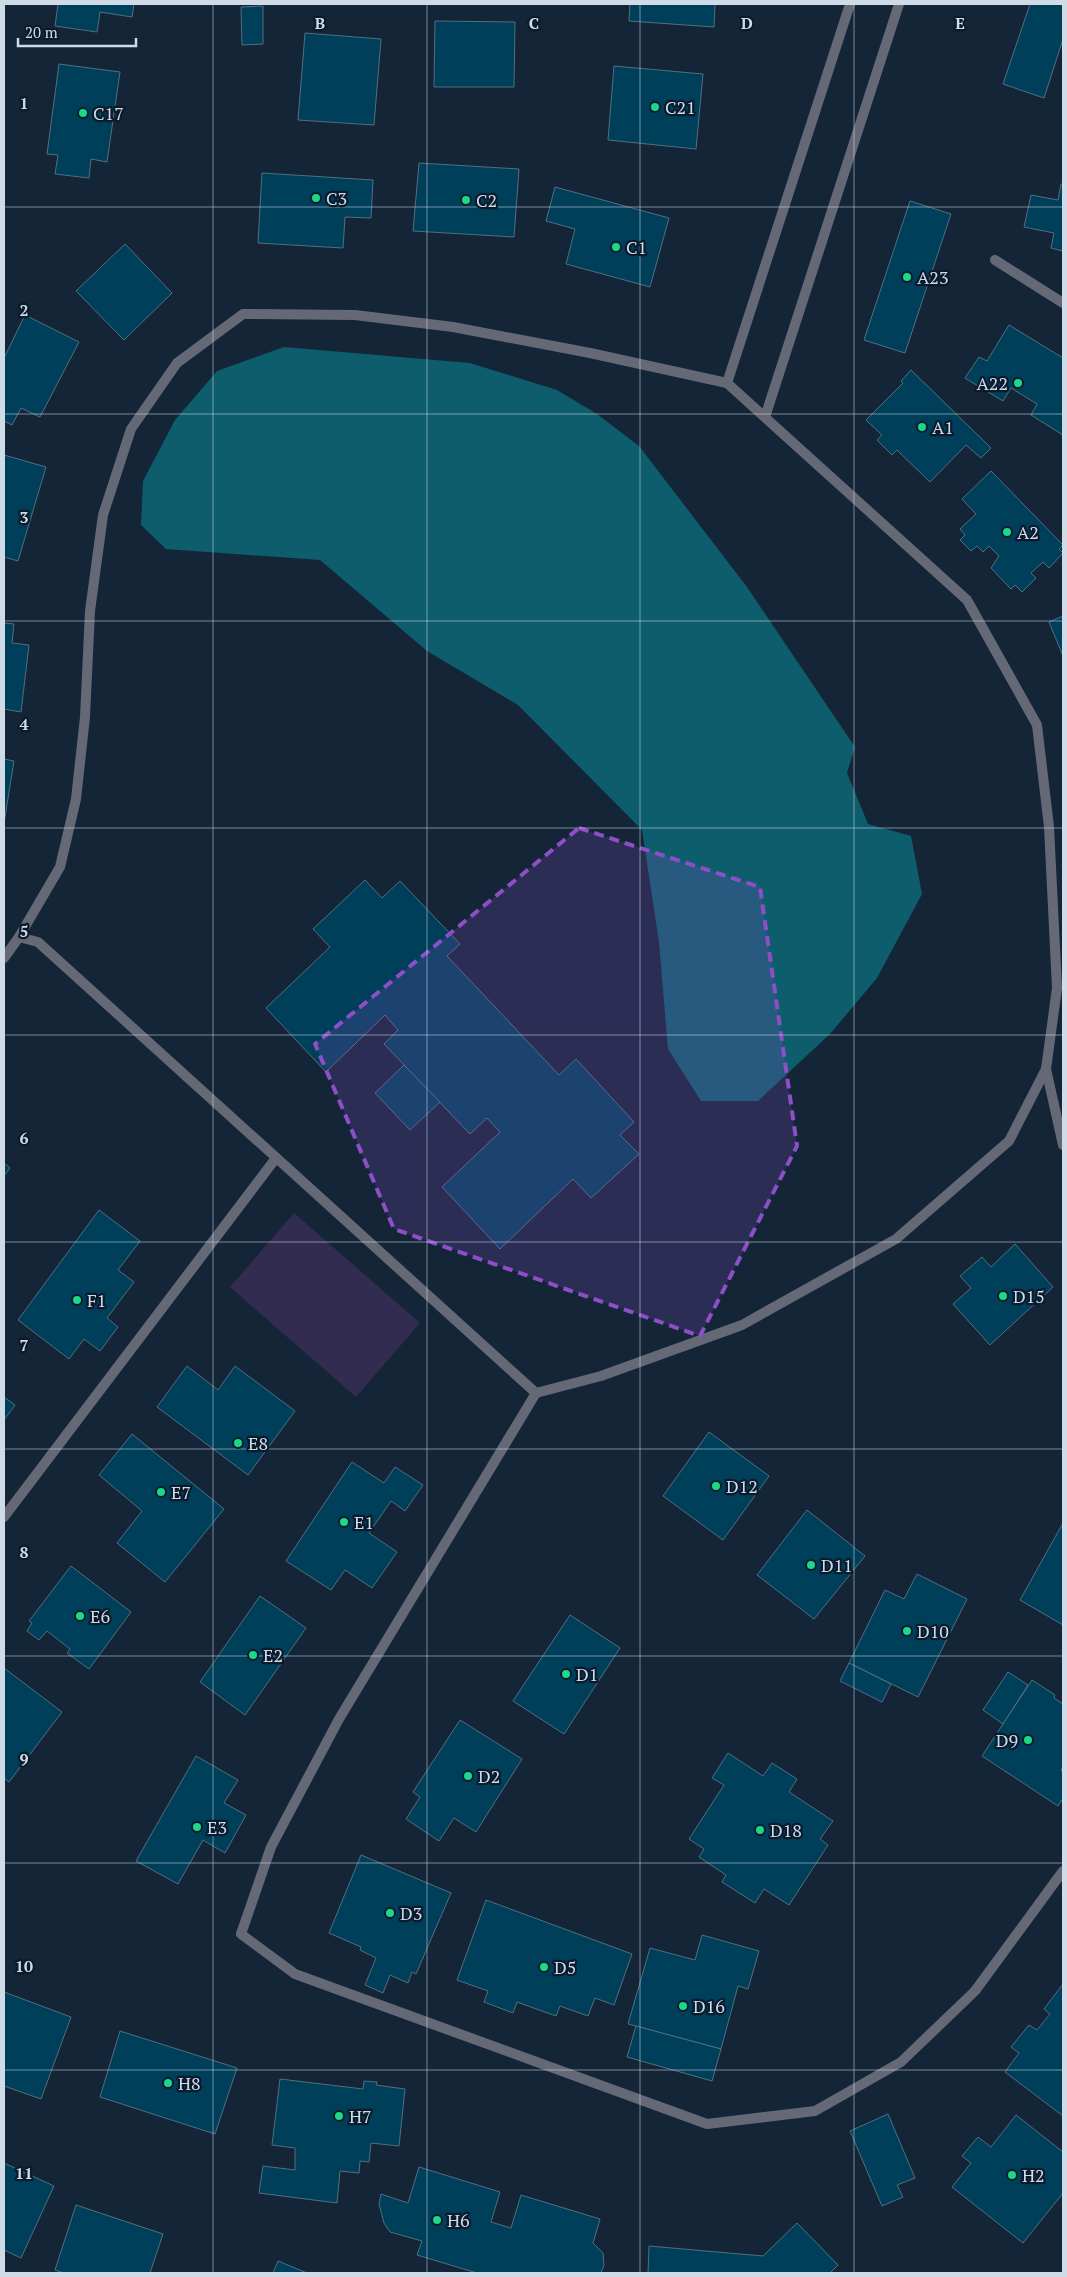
<svg xmlns="http://www.w3.org/2000/svg" width="1067" height="2277" viewBox="0 0 1067 2277" font-family="'PT Serif',serif">
<style>
.green{fill:#322c50}
.water{fill:#0e5d6c}
.building{fill:#003f5a;stroke:#526f7f}
.lines{fill:none;stroke-linecap:round;stroke-linejoin:round}
.lane{stroke:#656975;stroke-width:10}
.marked{fill:#8c4fc7;fill-opacity:0.2;stroke:#8c4fc7;stroke-width:4;stroke-dasharray:10 6;stroke-linejoin:round}
.grid{fill:none;stroke:#d0dbe8;stroke-width:1;stroke-opacity:0.55}
.poi-dot{fill:#1bd988;stroke:#0b1b2d;stroke-width:2}
.labels{text-anchor:middle;dominant-baseline:central;stroke-width:4.5;stroke-linejoin:round;paint-order:stroke}
.poi-label{font-size:18px;fill:#d0dbe8;stroke:#0b1b2d;text-anchor:start}
.grid-label{font-size:16px;text-anchor:middle;font-weight:bold;fill:#d0dbe8;stroke:#0b1b2d;stroke-width:4.5;stroke-linejoin:round;paint-order:stroke}
</style>
<rect width="100%" height="100%" fill="#142537"/>
<polygon class="green" points="294,1213 420,1323 356,1397 230,1287"/>
<polygon class="water" points="284,347 470,363 557,390 597,414 639,446 747,587 855,747 847,773 868,824 911,836 922,894 877,978 830,1034 758,1101 701,1101 668,1049 659,942 642,830 518,705 427,651 320,560 166,549 141,525 143,481 175,420 217,371"/>
<g class="building">
<polygon points="58,4 134,4 132,17 100,12 97,32 55,26"/>
<polygon points="630,4 715,4 714,27 629,21"/>
<polygon points="1030,4 1063,4 1063,39 1044,98 1003,84"/>
<polygon points="263,6 263,44 242,45 241,7"/>
<polygon points="435,21 515,22 514,87 434,87"/>
<polygon points="305,33 381,39 374,125 298,120"/>
<polygon points="59,64 120,72 107,162 91,159 89,178 55,174 58,155 47,154"/>
<polygon points="614,66 703,74 696,149 608,140"/>
<polygon points="419,163 519,169 514,237 413,231"/>
<polygon points="262,173 373,180 371,218 345,217 343,248 258,243"/>
<polygon points="1061,184 1063,184 1063,251 1051,248 1054,233 1024,227 1031,195 1058,200"/>
<polygon points="555,187 669,218 650,287 566,264 575,229 546,221"/>
<polygon points="910,201 951,214 905,353 864,340"/>
<polygon points="125,244 172,293 124,340 76,291"/>
<polygon points="25,315 79,342 40,417 21,408 12,425 4,421 4,358"/>
<polygon points="1009,325 1063,358 1063,435 1031,415 1037,404 1011,388 1003,401 965,378 979,357 987,361"/>
<polygon points="911,370 991,448 981,458 966,445 930,482 897,450 892,455 877,440 882,435 866,420 903,383 901,381"/>
<polygon points="4,455 46,467 18,561 4,557"/>
<polygon points="991,471 1063,545 1059,549 1063,553 1049,568 1043,562 1031,573 1036,578 1022,592 1015,585 1011,589 991,568 999,556 989,546 983,552 977,546 971,551 960,540 965,535 960,529 976,514 962,499"/>
<polygon points="1063,616 1063,656 1049,622"/>
<polygon points="4,623 14,624 12,643 29,645 21,712 4,709"/>
<polygon points="4,759 14,761 4,823"/>
<polygon points="365,880 382,898 400,881 460,944 447,956 559,1075 576,1059 634,1122 620,1135 639,1154 591,1198 573,1179 500,1249 442,1187 500,1132 487,1118 470,1134 384,1044 398,1030 385,1015 326,1072 266,1008 330,947 313,929"/>
<polygon points="404,1065 440,1102 410,1130 375,1093"/>
<polygon points="4,1163 10,1168 4,1176"/>
<polygon points="99,1210 140,1241 118,1270 134,1282 107,1318 118,1327 100,1351 84,1339 69,1359 18,1320"/>
<polygon points="1015,1244 1053,1287 990,1345 953,1304 971,1288 960,1276 982,1257 991,1267"/>
<polygon points="187,1366 218,1390 235,1366 295,1411 248,1475 157,1407"/>
<polygon points="4,1397 15,1405 4,1420"/>
<polygon points="709,1432 769,1476 723,1540 663,1496"/>
<polygon points="132,1434 224,1509 165,1582 117,1543 142,1511 99,1475"/>
<polygon points="352,1462 384,1483 395,1467 423,1485 405,1511 391,1501 369,1533 397,1552 372,1588 345,1570 331,1590 286,1561"/>
<polygon points="807,1510 865,1556 814,1619 757,1575"/>
<polygon points="1063,1523 1063,1625 1020,1600"/>
<polygon points="71,1566 131,1612 89,1669 67,1653 70,1649 47,1631 39,1640 27,1631 32,1623 29,1621"/>
<polygon points="917,1574 967,1599 918,1697 849,1663 885,1590 904,1599"/>
<polygon points="260,1596 306,1628 245,1715 200,1682"/>
<polygon points="570,1615 620,1648 564,1734 513,1701"/>
<polygon points="849,1663 891,1684 882,1702 840,1681"/>
<polygon points="4,1668 62,1712 9,1782 4,1778"/>
<polygon points="1008,1672 1028,1685 1003,1724 983,1710"/>
<polygon points="1032,1680 1055,1695 1054,1698 1063,1704 1063,1767 1061,1770 1063,1772 1063,1798 1058,1806 982,1756"/>
<polygon points="460,1720 522,1759 476,1832 454,1818 439,1841 406,1819 420,1797 413,1792"/>
<polygon points="728,1753 763,1776 772,1763 797,1779 789,1792 833,1821 820,1839 828,1845 789,1905 764,1889 755,1903 722,1882 726,1875 699,1857 704,1849 689,1839 724,1785 712,1778"/>
<polygon points="196,1756 238,1780 224,1803 246,1815 225,1853 203,1840 178,1884 136,1861"/>
<polygon points="361,1855 451,1893 416,1974 412,1972 408,1983 390,1975 383,1993 365,1985 376,1958 360,1950 361,1947 329,1933"/>
<polygon points="486,1900 632,1954 614,2005 595,1998 588,2016 560,2006 556,2016 517,2002 513,2013 484,2002 488,1991 457,1980"/>
<polygon points="702,1935 759,1951 748,1989 738,1986 721,2049 628,2024 650,1948 695,1960"/>
<polygon points="1063,1984 1063,2116 1005,2072 1019,2053 1011,2047 1029,2025 1037,2030 1050,2014 1044,2009"/>
<polygon points="4,1992 71,2017 41,2099 4,2086"/>
<polygon points="636,2026 721,2049 712,2081 627,2057"/>
<polygon points="120,2031 237,2068 215,2134 100,2097"/>
<polygon points="280,2079 363,2089 364,2081 377,2082 376,2085 405,2089 399,2146 371,2143 369,2162 360,2161 359,2173 340,2171 337,2203 259,2193 263,2166 295,2170 295,2148 272,2145"/>
<polygon points="888,2114 915,2178 897,2185 903,2197 882,2206 850,2131"/>
<polygon points="1016,2115 1063,2152 1063,2193 1023,2243 952,2187 971,2163 962,2156 978,2137 991,2147"/>
<polygon points="4,2163 54,2186 21,2258 4,2250"/>
<polygon points="419,2167 500,2192 491,2222 511,2228 521,2195 600,2219 593,2243 603,2253 604,2265 601,2273 477,2273 417,2255 422,2241 390,2232 384,2223 379,2204 381,2194 408,2203"/>
<polygon points="76,2205 163,2234 150,2273 64,2273 55,2270"/>
<polygon points="797,2223 838,2265 830,2273 648,2273 649,2246 763,2256"/>
<polygon points="278,2261 307,2273 273,2273"/>
</g>
<g class="lines">
<g class="lane">
<polyline points="995,260 1063,303"/>
<polyline points="765,417 899,4"/>
<polyline points="19,937 38,942 536,1393 601,1376 742,1325 896,1239 1009,1141 1046,1069 1057,988 1049,827 1037,725 967,600 727,383 850,4"/>
<polyline points="4,958 19,937 60,867 76,799 85,717 90,611 103,515 131,429 177,363 243,314 355,315 453,327 590,353 727,383"/>
<polyline points="1046,1069 1063,1145"/>
<polyline points="536,1393 339,1719 271,1847 241,1934 295,1974 707,2124 815,2111 901,2062 975,1991 1063,1871"/>
<polyline points="4,1517 276,1158"/>
</g>
</g>
<path class="marked" d="M579,828l181,59 37,259 -97,190 -306,-107 -79,-185z"/>
<path class="grid" d="M213,4v2269M427,4v2269M640,4v2269M854,4v2269M4,207h1059M4,414h1059M4,621h1059M4,828h1059M4,1035h1059M4,1242h1059M4,1449h1059M4,1656h1059M4,1863h1059M4,2070h1059"/>
<g class="poi-dot">
<circle cx="655" cy="107" r="5"/>
<circle cx="83" cy="113" r="5"/>
<circle cx="316" cy="198" r="5"/>
<circle cx="466" cy="200" r="5"/>
<circle cx="616" cy="247" r="5"/>
<circle cx="907" cy="277" r="5"/>
<circle cx="1018" cy="383" r="5"/>
<circle cx="922" cy="427" r="5"/>
<circle cx="1007" cy="532" r="5"/>
<circle cx="1003" cy="1296" r="5"/>
<circle cx="77" cy="1300" r="5"/>
<circle cx="238" cy="1443" r="5"/>
<circle cx="716" cy="1486" r="5"/>
<circle cx="161" cy="1492" r="5"/>
<circle cx="344" cy="1522" r="5"/>
<circle cx="811" cy="1565" r="5"/>
<circle cx="80" cy="1616" r="5"/>
<circle cx="907" cy="1631" r="5"/>
<circle cx="253" cy="1655" r="5"/>
<circle cx="566" cy="1674" r="5"/>
<circle cx="1028" cy="1740" r="5"/>
<circle cx="468" cy="1776" r="5"/>
<circle cx="197" cy="1827" r="5"/>
<circle cx="760" cy="1830" r="5"/>
<circle cx="390" cy="1913" r="5"/>
<circle cx="544" cy="1967" r="5"/>
<circle cx="683" cy="2006" r="5"/>
<circle cx="168" cy="2083" r="5"/>
<circle cx="339" cy="2116" r="5"/>
<circle cx="1012" cy="2175" r="5"/>
<circle cx="437" cy="2220" r="5"/>
</g>
<g class="labels">
<g class="poi-label">
<text x="665" y="107">C21</text>
<text x="93" y="113">C17</text>
<text x="326" y="198">C3</text>
<text x="476" y="200">C2</text>
<text x="626" y="247">C1</text>
<text x="917" y="277">A23</text>
<text x="1008" y="383" text-anchor="end">A22</text>
<text x="932" y="427">A1</text>
<text x="1017" y="532">A2</text>
<text x="1013" y="1296">D15</text>
<text x="87" y="1300">F1</text>
<text x="248" y="1443">E8</text>
<text x="726" y="1486">D12</text>
<text x="171" y="1492">E7</text>
<text x="354" y="1522">E1</text>
<text x="821" y="1565">D11</text>
<text x="90" y="1616">E6</text>
<text x="917" y="1631">D10</text>
<text x="263" y="1655">E2</text>
<text x="576" y="1674">D1</text>
<text x="1018" y="1740" text-anchor="end">D9</text>
<text x="478" y="1776">D2</text>
<text x="207" y="1827">E3</text>
<text x="770" y="1830">D18</text>
<text x="400" y="1913">D3</text>
<text x="554" y="1967">D5</text>
<text x="693" y="2006">D16</text>
<text x="178" y="2083">H8</text>
<text x="349" y="2116">H7</text>
<text x="1022" y="2175">H2</text>
<text x="447" y="2220">H6</text>
</g>
</g>
<g class="grid-label">
<text x="320" y="29">B</text>
<text x="534" y="29">C</text>
<text x="747" y="29">D</text>
<text x="960" y="29">E</text>
<text x="24" y="109">1</text>
<text x="24" y="316">2</text>
<text x="24" y="523">3</text>
<text x="24" y="730">4</text>
<text x="24" y="937">5</text>
<text x="24" y="1144">6</text>
<text x="24" y="1351">7</text>
<text x="24" y="1558">8</text>
<text x="24" y="1765">9</text>
<text x="24" y="1972">10</text>
<text x="24" y="2179">11</text>
</g>
<rect width="1067" height="2277" fill="none" stroke="#d0dbe8" stroke-width="10"/>
<path d="M18 38v8h118v-8" fill="none" stroke="#d0dbe8" stroke-width="2.5"/>
<text x="25" y="38" font-size="15" fill="#d0dbe8" stroke="#0b1b2d" stroke-width="4" paint-order="stroke">20 m</text>
</svg>
